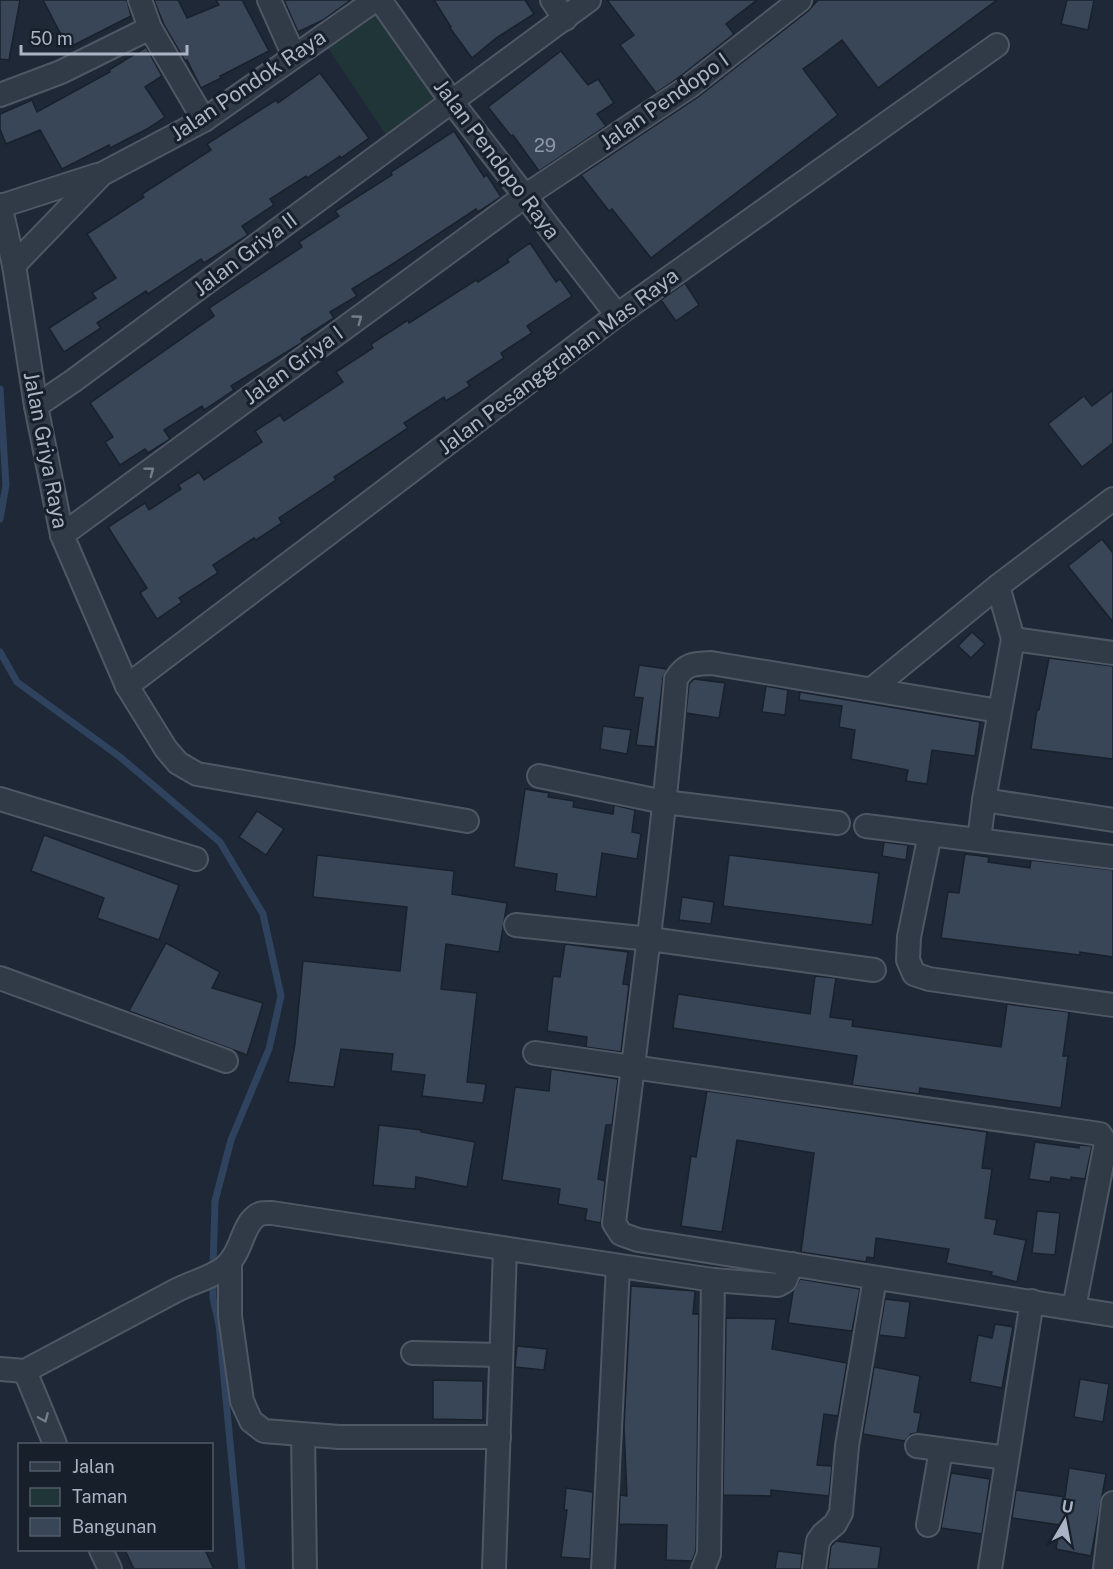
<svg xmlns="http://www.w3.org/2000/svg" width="1113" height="1569" viewBox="0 0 1113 1569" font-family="'Public Sans',sans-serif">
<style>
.green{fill:#203537}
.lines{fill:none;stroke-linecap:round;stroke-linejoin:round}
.stream{stroke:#2f435f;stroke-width:7}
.building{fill:#394657;stroke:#19212d;stroke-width:1.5}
.minor-casing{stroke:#4f5765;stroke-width:26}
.minor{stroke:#313a47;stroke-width:22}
.oneway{stroke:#747d8c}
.labels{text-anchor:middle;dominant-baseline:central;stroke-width:6;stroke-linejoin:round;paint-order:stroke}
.number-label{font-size:18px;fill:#8e98a9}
.street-label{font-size:21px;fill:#abb4c4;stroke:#171f2b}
</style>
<rect width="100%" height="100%" fill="#1e2836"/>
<polygon class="green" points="379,11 441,97 387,136 326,45"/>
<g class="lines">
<g class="stream">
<polyline points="0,389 6,485 0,519"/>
<polyline points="0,652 17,682 120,757 220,842 263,914 281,996 269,1049 231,1140 215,1201 213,1268"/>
<polyline points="213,1279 213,1298 219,1325 242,1569"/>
</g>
</g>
<g class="building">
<polygon points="0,0 20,0 9,60 0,59"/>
<polygon points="43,0 127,0 131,16 68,48"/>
<polygon points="154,0 178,0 187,18 219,5 216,0 242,0 269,51 220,76 221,78 201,88 187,60 185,61 164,25"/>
<polygon points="284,0 351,0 323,20 298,32"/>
<polygon points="434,0 525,0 534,14 496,38 472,58 450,28 451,27"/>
<polygon points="607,0 757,0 726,24 734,34 682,75 656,93 620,45 634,35"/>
<polygon points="818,0 997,0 878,88 842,40 821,56 803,69 838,115 651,258 612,209 609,211 581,175 698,97 808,11"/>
<polygon points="1067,0 1094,0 1088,30 1061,24"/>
<polygon points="146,47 162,76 145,87 165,117 147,129 110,148 109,145 62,169 40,130 6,144 0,129 0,114 32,100 37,112 110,72 109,70"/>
<polygon points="561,51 588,85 598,79 614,103 597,114 606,126 539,171 513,135 511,136 488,107"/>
<polygon points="320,73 369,138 341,158 340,156 307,178 306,176 270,199 274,205 242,226 248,235 204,263 201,259 148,294 146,291 97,323 101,328 64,352 49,328 96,298 92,293 116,278 87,234 144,197 142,194 211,150 207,144 276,100 278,103"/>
<polygon points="454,131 484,177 487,175 501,197 478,212 476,209 391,265 352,289 357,296 330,312 334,318 301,339 303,342 231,386 234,390 204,410 202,406 164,430 170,439 148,453 145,449 120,465 105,442 113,437 90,403 214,316 209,308 302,247 299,242 339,216 335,211 392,175 391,172"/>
<polygon points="530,243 556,282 560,279 572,296 527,326 532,333 501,353 504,358 467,382 470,386 446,401 444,397 404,423 408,428 334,477 336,480 279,518 282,523 256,540 254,538 213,565 218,573 179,598 182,602 157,619 140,593 147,588 108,527 145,503 149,510 181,489 178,485 199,472 204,480 262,442 255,431 280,415 284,421 343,382 336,372 373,348 371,344 408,320 409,323 476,280 478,282 509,262 507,259"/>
<polygon points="685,283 699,305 676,321 661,300"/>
<polygon points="1113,390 1113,443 1082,467 1048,424 1084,396 1092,406"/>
<polygon points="1102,539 1113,553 1113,622 1068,566"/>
<polygon points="972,632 985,644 971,658 958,646"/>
<polygon points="1049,658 1113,666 1113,759 1031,749 1037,710 1039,710"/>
<polygon points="639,665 667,669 663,678 655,747 636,745 643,698 634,697"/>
<polygon points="694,679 725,683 719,718 686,713 689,684"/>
<polygon points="766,686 788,690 785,715 762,712"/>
<polygon points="800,692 980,722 975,756 932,750 927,784 906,781 908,770 851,759 855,730 839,727 842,706 799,700"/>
<polygon points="603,726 631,730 627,754 600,749"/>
<polygon points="525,789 549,793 548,797 574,801 573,807 613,814 614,805 635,810 632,832 641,834 637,859 602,853 596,897 555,891 557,874 514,867"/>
<polygon points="257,811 284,829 266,855 239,837"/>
<polygon points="44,835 179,885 159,940 97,918 104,898 31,871"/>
<polygon points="884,842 908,845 906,860 882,856"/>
<polygon points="965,854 989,857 988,862 1030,868 1031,860 1113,870 1113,957 1080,952 1080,955 941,938 948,892 959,893"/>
<polygon points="317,855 454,871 452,894 507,903 499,952 446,944 441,989 477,993 467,1082 486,1084 483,1103 422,1096 425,1075 391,1071 393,1054 341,1049 334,1087 288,1082 295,1044 303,961 400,971 407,907 313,897"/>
<polygon points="729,855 879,873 872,925 723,906"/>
<polygon points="682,897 714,902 711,924 679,920"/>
<polygon points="166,943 220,972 212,988 263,1003 247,1055 129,1011"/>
<polygon points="565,944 628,952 623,984 629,985 621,1052 586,1047 587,1037 547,1031 553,976 560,977"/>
<polygon points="815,976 836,978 830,1017 853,1020 852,1026 1001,1047 1007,1004 1069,1012 1063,1056 1068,1056 1061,1108 920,1088 919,1094 852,1085 857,1056 673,1028 678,994 810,1014"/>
<polygon points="551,1069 618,1079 612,1125 606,1125 598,1179 605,1181 601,1223 585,1220 587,1209 558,1204 560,1189 502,1180 515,1087 549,1091"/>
<polygon points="707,1091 987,1132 982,1168 992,1169 985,1218 997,1220 994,1234 1026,1240 1017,1282 991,1275 992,1272 946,1263 949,1249 876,1238 874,1258 867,1257 866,1262 801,1252 814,1153 737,1140 722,1232 681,1226 691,1156 696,1157"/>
<polygon points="379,1125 421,1130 421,1132 475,1142 467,1187 416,1177 415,1189 373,1185"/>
<polygon points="1035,1142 1079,1148 1079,1145 1092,1146 1085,1179 1071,1177 1071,1180 1051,1177 1050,1182 1029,1179"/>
<polygon points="1037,1211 1060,1213 1055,1255 1032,1253"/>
<polygon points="800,1279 860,1289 852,1331 788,1323 793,1292"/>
<polygon points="631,1286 695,1291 693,1314 699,1314 696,1551 692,1561 666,1560 667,1525 619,1524 620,1495 627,1496 624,1427"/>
<polygon points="885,1299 910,1302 905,1338 879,1335"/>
<polygon points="726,1318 776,1319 772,1349 847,1363 838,1416 824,1414 817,1465 832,1466 829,1496 771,1490 771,1496 723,1495"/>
<polygon points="995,1324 1013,1327 1002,1388 970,1382 978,1335 992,1338"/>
<polygon points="517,1346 547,1349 544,1370 515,1367"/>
<polygon points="874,1367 920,1376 914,1412 921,1413 917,1433 911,1434 905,1441 863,1434"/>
<polygon points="1080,1379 1109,1384 1103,1422 1074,1417"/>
<polygon points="433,1380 483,1381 483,1420 433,1419"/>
<polygon points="1069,1468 1106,1474 1091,1556 1056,1549 1060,1525 1012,1518 1016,1490 1065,1497"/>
<polygon points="951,1473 990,1479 982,1534 941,1528"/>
<polygon points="566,1488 593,1492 590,1559 561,1557 567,1510 564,1510"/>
<polygon points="836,1541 881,1547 878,1569 828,1569 831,1546"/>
<polygon points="125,1550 205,1550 214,1569 134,1569"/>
<polygon points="778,1551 802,1554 801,1569 775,1569"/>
</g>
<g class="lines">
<g class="minor-casing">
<g id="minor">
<polyline points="140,0 150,28 204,120"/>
<polyline points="269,0 294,56"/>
<polyline points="380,0 452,102 617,315"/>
<polyline points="552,0 565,19"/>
<polyline points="0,95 61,72 150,28"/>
<polyline points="0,205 14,265 36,406 62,535 127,686 166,749 178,763 197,774 467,821"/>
<polyline points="1,206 97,175"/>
<polyline points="14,265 102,174 204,120 375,0"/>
<polyline points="36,406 73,381 589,0"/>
<polyline points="62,535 525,196 690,86 800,0"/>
<polyline points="1013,639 1113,653"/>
<polyline points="127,686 617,315 997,45"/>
<polyline points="872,689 998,586 1113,499"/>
<path d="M999,711l-288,-48c-17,1 -25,0 -35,16 -15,182 -41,362 -62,544l7,11 17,6 475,75"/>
<polyline points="539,776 664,802 838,823"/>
<polyline points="0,799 196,859"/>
<polyline points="984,800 1113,820"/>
<polyline points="866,826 1113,857"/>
<polyline points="930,834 909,937 908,960 914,974 929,979 1113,1005"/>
<polyline points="979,840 984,800 1013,639 998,586"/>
<polyline points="516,925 650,939 874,970"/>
<polyline points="0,978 226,1061"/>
<polyline points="535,1053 1100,1134 1106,1143 1074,1308"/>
<polyline points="230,1263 230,1316 242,1401 251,1421 264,1431 339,1437 499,1437"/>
<polyline points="413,1353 500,1355"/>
<path d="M0,1369l25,2c50,-27 100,-53 150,-80 15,-8 32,-12 46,-21 21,-14 20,-42 34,-53 5,-5 11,-4 17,-4l441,67 65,5 7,-4 7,-17"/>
<polyline points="25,1371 55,1444"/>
<polyline points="303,1435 305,1569"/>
<polyline points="917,1446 1007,1458"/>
<polyline points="928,1525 941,1450"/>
<polyline points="101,1550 110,1569"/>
<polyline points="494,1569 505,1249"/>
<polyline points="603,1569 618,1266"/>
<polyline points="703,1569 709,1554 713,1280"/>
<polyline points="814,1569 818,1541 823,1534 835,1524 841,1513 847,1446 875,1278"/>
<polyline points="990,1569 1032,1301"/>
<polyline points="1105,1569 1113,1503"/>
</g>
</g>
<use href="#minor" class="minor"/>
</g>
<defs><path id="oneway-chevron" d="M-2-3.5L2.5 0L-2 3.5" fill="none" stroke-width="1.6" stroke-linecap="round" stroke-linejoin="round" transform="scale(1.5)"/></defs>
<g class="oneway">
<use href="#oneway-chevron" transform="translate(358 319) rotate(-36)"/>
<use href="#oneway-chevron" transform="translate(150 471) rotate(-37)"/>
<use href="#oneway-chevron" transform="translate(44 1418) rotate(67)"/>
</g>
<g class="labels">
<g class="number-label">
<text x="545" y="145">29</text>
</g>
<g class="street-label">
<text transform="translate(248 85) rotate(-34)">Jalan Pondok Raya</text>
<text transform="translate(664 101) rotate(-35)">Jalan Pendopo I</text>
<text transform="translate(497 159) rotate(53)">Jalan Pendopo Raya</text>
<text transform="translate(245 254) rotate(-37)">Jalan Griya II</text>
<text transform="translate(558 361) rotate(-37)">Jalan Pesanggrahan Mas Raya</text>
<text transform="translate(293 365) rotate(-36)">Jalan Griya I</text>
<text transform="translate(46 450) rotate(79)">Jalan Griya Raya</text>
</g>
</g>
<rect x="18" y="1443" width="195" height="108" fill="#171f2b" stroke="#525b68" stroke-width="1.5"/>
<rect x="30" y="1462" width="30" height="9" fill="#313a47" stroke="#525b68" stroke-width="1.5"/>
<text x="72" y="1473" font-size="18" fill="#abb4c4">Jalan</text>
<rect x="30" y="1488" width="30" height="18" fill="#203537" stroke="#525b68" stroke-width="1.5"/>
<text x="72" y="1503" font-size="18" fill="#abb4c4">Taman</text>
<rect x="30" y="1518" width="30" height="18" fill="#394657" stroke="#525b68" stroke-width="1.5"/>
<text x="72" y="1533" font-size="18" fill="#abb4c4">Bangunan</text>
<g transform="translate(1065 1521) rotate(10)" stroke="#171f2b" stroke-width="4.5" paint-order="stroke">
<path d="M0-4.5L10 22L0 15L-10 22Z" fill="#abb4c4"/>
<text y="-9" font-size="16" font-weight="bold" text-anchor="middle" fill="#abb4c4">U</text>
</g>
<path d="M21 45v9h166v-9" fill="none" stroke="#abb4c4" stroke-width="3"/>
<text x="30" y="45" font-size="18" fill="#abb4c4" stroke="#171f2b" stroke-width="4.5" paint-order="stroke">50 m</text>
</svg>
